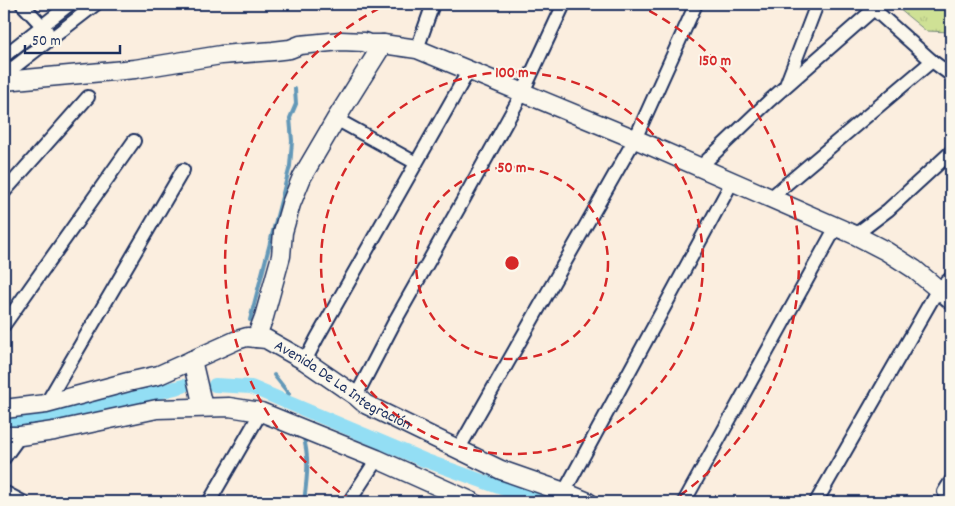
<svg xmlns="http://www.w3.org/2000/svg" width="955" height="506" viewBox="0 0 955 506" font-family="Dekko,sans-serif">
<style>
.grass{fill:url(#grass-tufts);stroke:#75887a}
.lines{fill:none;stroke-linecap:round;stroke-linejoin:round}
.stream{stroke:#6398b8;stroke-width:4}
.canal{stroke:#93def4;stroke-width:14}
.street-casing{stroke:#1b2f5e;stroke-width:16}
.secondary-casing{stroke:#1b2f5e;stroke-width:21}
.street{stroke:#fbf7ec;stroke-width:12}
.secondary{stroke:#fbf7ec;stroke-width:18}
.ring{fill:none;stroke:#d62828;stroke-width:2.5;stroke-dasharray:9 6}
.labels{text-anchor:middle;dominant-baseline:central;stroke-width:4;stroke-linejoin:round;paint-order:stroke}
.street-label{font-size:16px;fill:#1b2f5e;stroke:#fbf7ec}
.centre{fill:#d62828;stroke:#fbf7ec;stroke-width:2.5}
.ring-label{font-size:15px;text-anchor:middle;font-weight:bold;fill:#d62828;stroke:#fbf7ec;stroke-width:4;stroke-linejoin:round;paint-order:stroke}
</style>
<defs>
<pattern id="grass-tufts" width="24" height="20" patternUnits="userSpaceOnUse" patternTransform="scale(1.25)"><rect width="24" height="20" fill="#cfe195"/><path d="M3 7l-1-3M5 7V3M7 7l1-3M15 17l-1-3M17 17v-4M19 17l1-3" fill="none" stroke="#b1c183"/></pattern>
</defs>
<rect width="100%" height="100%" fill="#fbeedf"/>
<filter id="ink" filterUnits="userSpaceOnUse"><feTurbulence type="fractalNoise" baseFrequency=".02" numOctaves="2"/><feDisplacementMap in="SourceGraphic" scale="10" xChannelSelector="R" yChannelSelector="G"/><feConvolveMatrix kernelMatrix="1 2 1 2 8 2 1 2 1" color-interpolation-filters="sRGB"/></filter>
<g filter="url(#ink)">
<polygon class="grass" points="893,4 951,4 951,32 926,31"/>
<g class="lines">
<g class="stream">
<polyline points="250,320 290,166 292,141 290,118 296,104 295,89"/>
<polyline points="274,375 289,394"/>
<path d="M303,435c7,24 4,43 1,67"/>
</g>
<g class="canal">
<polyline points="215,385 251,387 424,460 540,502"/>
<polyline points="4,421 72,414 183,386"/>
</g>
<g class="street-casing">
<g id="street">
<polyline points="22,4 47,31"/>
<polyline points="868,4 932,61 951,75"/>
<polyline points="417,49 433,4"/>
<polyline points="4,56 70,4"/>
<polyline points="4,75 96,4"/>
<polyline points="786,85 817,4"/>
<polyline points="336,119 416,163"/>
<polyline points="699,168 769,101 874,9"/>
<polyline points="4,192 88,97"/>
<polyline points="770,198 932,61"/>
<polyline points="855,235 888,210 951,152"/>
<polyline points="4,325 134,141"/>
<polyline points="305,361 317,338 469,70"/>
<polyline points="356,396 395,321 461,204 523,92 564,4"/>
<polyline points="46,404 183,170"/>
<polyline points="458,450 635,139 696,4"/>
<polyline points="4,458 20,436"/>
<polyline points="4,492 23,502"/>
<polyline points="564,492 732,182"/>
<polyline points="944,492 951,481"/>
<polyline points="209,502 261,412"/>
<polyline points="349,502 377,459"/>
<polyline points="684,502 836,227"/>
<polyline points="816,502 938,289 951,278"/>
</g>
</g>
<g class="secondary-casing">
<g id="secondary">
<polyline points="4,81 135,69 221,55 273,51 290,49 300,45 341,41 364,42 369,44 383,44 417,49 635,139 855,235 886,251 914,269 951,300"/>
<polyline points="256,338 264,317 281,256 283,232 291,204 302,177 336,119 383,44"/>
<polyline points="192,360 203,407"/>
<path id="s1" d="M4,409l42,-5 82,-22 31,-7 78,-35 10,-3 19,2 39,22 51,35 9,8 136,66 63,22 24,10"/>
<polyline points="4,436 20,436 54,431 157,409 229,407 261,412 377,459 473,502"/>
</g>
</g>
<use href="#street" class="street"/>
<use href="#secondary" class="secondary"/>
</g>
</g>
<g class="ring">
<circle cx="512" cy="263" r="96"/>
<circle cx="512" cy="263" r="191"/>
<path d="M352 501A287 287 0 0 1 388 4M636 4A287 287 0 0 1 672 501"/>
</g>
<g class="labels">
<g class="street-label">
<text stroke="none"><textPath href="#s1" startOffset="364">Avenida De La Integración</textPath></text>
</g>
</g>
<circle cx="512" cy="263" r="8" class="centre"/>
<g class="ring-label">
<text x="715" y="65">150 m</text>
<text x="512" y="77">100 m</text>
<text x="512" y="172">50 m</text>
</g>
<rect width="955" height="506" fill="none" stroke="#fbf7ec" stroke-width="20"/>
<rect x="10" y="10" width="935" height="486" fill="none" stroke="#1b2f5e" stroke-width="2" filter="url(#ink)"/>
<path d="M25 45v8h95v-8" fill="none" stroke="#1b2f5e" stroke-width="2.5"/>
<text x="32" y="45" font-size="15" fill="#1b2f5e" stroke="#fbf7ec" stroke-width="4" paint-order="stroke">50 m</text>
</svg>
